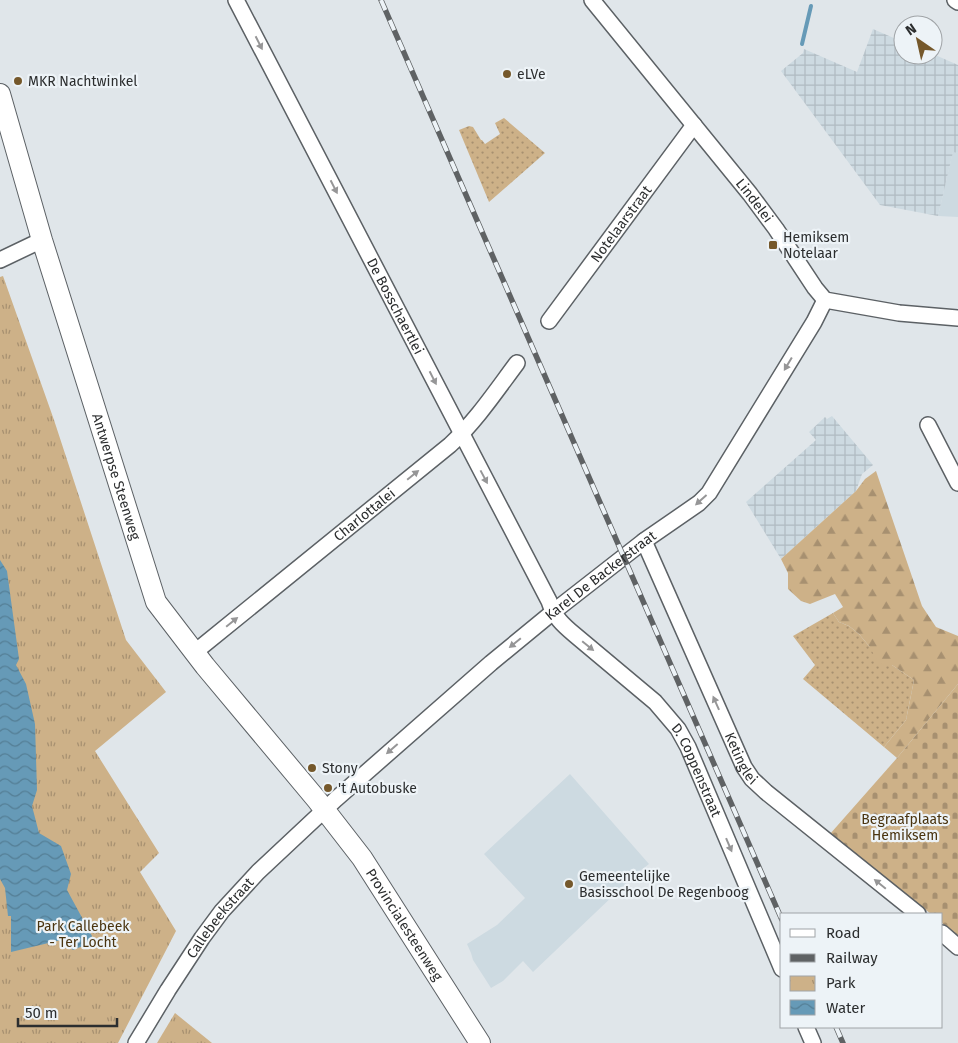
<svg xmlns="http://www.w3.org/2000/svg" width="958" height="1043" viewBox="0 0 958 1043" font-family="'Fira Sans',sans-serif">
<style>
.built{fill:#cddae1}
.industrial{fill:url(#industrial-grid)}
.grass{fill:url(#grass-dots)}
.forest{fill:url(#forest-firs)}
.cemetery{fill:url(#cemetery-stones)}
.park{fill:url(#park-tufts)}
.water{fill:url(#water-waves)}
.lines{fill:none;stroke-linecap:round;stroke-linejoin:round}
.stream{stroke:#669ab7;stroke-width:4}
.minor-casing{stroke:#5c6165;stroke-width:18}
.major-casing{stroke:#5c6165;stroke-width:22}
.minor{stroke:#fff;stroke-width:15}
.major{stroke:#fff;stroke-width:20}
.rail-casing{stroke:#5f6264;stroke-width:5.5}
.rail{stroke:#edf3f7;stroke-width:4;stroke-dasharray:11;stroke-linecap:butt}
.oneway{fill:#969697}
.poi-dot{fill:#75582b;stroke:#edf3f7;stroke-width:2}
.labels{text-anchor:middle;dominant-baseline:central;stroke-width:4.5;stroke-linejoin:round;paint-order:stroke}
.poi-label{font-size:14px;fill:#2c2e2f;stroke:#edf3f7;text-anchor:start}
.street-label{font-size:14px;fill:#2c2e2f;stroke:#edf3f7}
.park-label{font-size:14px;fill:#4a340f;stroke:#edf3f7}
</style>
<defs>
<pattern id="industrial-grid" width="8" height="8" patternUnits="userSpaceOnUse" patternTransform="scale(1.25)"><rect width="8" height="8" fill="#cddae1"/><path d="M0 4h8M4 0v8" fill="none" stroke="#b0bbc1"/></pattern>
<pattern id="grass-dots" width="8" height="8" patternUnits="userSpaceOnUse" patternTransform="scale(1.25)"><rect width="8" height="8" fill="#cdb188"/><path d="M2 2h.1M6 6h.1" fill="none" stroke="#a79070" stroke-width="1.8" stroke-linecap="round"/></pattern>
<pattern id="forest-firs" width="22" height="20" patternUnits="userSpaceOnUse" patternTransform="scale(1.25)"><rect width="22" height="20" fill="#cdb188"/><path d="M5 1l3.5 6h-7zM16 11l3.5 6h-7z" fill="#a79070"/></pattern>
<pattern id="cemetery-stones" width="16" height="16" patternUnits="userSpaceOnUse" patternTransform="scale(1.25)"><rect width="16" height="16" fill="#cdb188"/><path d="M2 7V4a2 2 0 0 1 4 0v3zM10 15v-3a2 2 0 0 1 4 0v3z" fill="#a79070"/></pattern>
<pattern id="park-tufts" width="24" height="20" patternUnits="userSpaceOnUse" patternTransform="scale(1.25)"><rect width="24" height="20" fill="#cdb188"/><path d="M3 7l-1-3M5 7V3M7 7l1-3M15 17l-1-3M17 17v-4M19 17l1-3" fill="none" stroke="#a79070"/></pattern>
<pattern id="water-waves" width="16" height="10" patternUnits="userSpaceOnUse" patternTransform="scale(1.25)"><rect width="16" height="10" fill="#669ab7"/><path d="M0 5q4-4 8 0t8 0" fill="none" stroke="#547e95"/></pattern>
</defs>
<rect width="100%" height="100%" fill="#e0e6ea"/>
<g class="built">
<polygon points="953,151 958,153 958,217 938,216"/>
<polygon points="570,774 649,864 636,874 533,972 523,961 503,981 491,988 473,960 471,953 467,944 497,925 525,898 484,854"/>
</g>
<g class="industrial">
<polygon points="873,29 903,42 903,55 933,54 958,65 958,153 953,152 938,216 880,205 781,71 803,53 804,49 857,72"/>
<polygon points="832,416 873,465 862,474 856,491 781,559 746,502 816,440 809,432 825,417 827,419"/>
</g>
<g class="grass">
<polygon points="504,118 545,153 489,202 459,130 469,126 473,127 481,140 482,140 485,144 500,134 495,123"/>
<polygon points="833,613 839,622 849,626 859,634 869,646 892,665 914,680 906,720 884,747 803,679 815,665 793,636"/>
</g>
<polygon class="forest" points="876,471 922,606 936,627 958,636 958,684 897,758 884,747 906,720 914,680 892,665 884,666 877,660 869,646 859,634 849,626 839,622 833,613 843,607 835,594 810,604 801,601 788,589 788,573 781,559 856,491 865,479"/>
<polygon class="cemetery" points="958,684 958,936 942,923 942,914 931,914 830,834 897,758"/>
<g class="park">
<polygon points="3,276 54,420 126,640 166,692 95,751 159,853 140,872 176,931 118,1043 0,1043 0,277"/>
<polygon points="175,1013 212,1043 157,1043"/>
</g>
<polygon class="water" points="0,560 7,571 19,659 16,665 26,684 35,724 37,790 32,806 39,833 61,846 71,874 67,890 92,936 90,943 73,950 61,940 11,952 11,916 8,916 5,888 0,879"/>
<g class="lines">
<polyline class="stream" points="802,44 811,6"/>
<g class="minor-casing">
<g id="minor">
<path id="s1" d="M236,0l313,601c5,16 14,24 26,34l80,67 23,27 10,18 94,222"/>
<path id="s2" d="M592,0l158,194 26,35 39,59 10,12 74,13 59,5"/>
<polyline points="955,0 958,2"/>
<polyline points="0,260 42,240"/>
<path id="s3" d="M549,321l145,-196"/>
<polyline points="928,425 958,483"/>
<path id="s4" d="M644,541l100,226 8,12 14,13 152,122"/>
<path id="s5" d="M195,652l255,-207c26,-24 46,-54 67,-82"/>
<polyline points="942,933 958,947"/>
<polyline points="806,1027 813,1043"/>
<path id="s6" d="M136,1043l32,-53 34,-52 20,-27 36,-39 78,-73 155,-136 62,-51 91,-71 55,-38 10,-10 105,-171 11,-22"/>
</g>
</g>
<g class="major-casing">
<g id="major">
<path id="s7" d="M0,94l42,146 114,362 49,64 112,134 45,58 118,185"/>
</g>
</g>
<use href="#minor" class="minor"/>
<use href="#major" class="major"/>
<g class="rail-casing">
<g id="rail">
<polyline points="381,0 782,920"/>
<polyline points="836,1027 843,1043"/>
</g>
</g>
<use href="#rail" class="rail"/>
</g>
<defs><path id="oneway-solid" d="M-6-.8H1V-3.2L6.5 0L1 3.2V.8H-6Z" transform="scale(1.25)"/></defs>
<g class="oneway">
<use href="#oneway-solid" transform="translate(259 43) rotate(63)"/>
<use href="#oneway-solid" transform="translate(334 187) rotate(63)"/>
<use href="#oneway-solid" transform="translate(788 364) rotate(121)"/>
<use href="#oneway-solid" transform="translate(433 378) rotate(63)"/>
<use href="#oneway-solid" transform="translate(413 475) rotate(-39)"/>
<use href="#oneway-solid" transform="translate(484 477) rotate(62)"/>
<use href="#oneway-solid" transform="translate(701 500) rotate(138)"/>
<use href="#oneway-solid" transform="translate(232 622) rotate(-39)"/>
<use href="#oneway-solid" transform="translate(515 643) rotate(141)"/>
<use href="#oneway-solid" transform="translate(588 646) rotate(39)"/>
<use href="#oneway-solid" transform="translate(716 703) rotate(-114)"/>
<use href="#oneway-solid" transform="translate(392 749) rotate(139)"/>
<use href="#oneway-solid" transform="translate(729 845) rotate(67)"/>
<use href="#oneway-solid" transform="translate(880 884) rotate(-141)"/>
</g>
<g class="poi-dot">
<circle cx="507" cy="74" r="5"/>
<circle cx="18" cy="81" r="5"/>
<rect x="768" y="240" width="10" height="10" rx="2.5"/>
<circle cx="312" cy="768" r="5"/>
<circle cx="328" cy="788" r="5"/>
<circle cx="569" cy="884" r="5"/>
</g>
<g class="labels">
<g class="poi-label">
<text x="517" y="74">eLVe</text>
<text x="28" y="81">MKR Nachtwinkel</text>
<text x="783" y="237">Hemiksem<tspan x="783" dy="16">Notelaar</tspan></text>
<text x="322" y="768">Stony</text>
<text x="338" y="788">'t Autobuske</text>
<text x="579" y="876">Gemeentelijke<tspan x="579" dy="16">Basisschool De Regenboog</tspan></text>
</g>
<g class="street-label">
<text stroke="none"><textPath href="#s2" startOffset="258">Lindelei</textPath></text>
<text stroke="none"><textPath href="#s3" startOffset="121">Notelaarstraat</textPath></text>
<text stroke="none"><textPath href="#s1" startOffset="345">De Bosschaertlei</textPath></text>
<text stroke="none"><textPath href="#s7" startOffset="400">Antwerpse Steenweg</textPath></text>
<text stroke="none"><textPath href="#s5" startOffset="218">Charlottalei</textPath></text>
<text stroke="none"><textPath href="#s6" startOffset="664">Karel De Backerstraat</textPath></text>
<text stroke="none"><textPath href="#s4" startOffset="238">Ketinglei</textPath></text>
<text stroke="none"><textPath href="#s1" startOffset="906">D. Coppenstraat</textPath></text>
<text stroke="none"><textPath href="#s6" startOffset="151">Callebeekstraat</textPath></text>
<text stroke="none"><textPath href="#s7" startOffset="939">Provincialesteenweg</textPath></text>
</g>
<g class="park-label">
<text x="905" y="819">Begraafplaats<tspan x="905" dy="16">Hemiksem</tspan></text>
<text x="83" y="926">Park Callebeek<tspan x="83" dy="16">- Ter Locht</tspan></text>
</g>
</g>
<rect x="780" y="913" width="162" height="115" fill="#edf3f7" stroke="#a0a4a7"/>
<rect x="790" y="929" width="25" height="8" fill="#ffffff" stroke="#a0a4a7"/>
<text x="826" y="938" font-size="15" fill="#2c2e2f">Road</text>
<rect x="790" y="954" width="25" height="8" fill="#5f6264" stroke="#a0a4a7"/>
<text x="826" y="963" font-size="15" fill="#2c2e2f">Railway</text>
<rect x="790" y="976" width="25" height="15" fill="url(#park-tufts)" stroke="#a0a4a7"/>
<text x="826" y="988" font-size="15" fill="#2c2e2f">Park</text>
<rect x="790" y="1000" width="25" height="15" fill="url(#water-waves)" stroke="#a0a4a7"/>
<text x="826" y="1013" font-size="15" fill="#2c2e2f">Water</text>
<g transform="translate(918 40) rotate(326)"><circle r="24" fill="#edf3f7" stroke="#a0a4a7"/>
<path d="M0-4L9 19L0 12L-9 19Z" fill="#75582b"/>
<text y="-8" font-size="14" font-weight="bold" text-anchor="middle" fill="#2c2e2f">N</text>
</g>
<path d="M18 1018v8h99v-8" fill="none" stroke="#2c2e2f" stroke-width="2.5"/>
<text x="25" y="1018" font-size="15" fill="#2c2e2f" stroke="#edf3f7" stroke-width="4" paint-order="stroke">50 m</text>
</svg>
